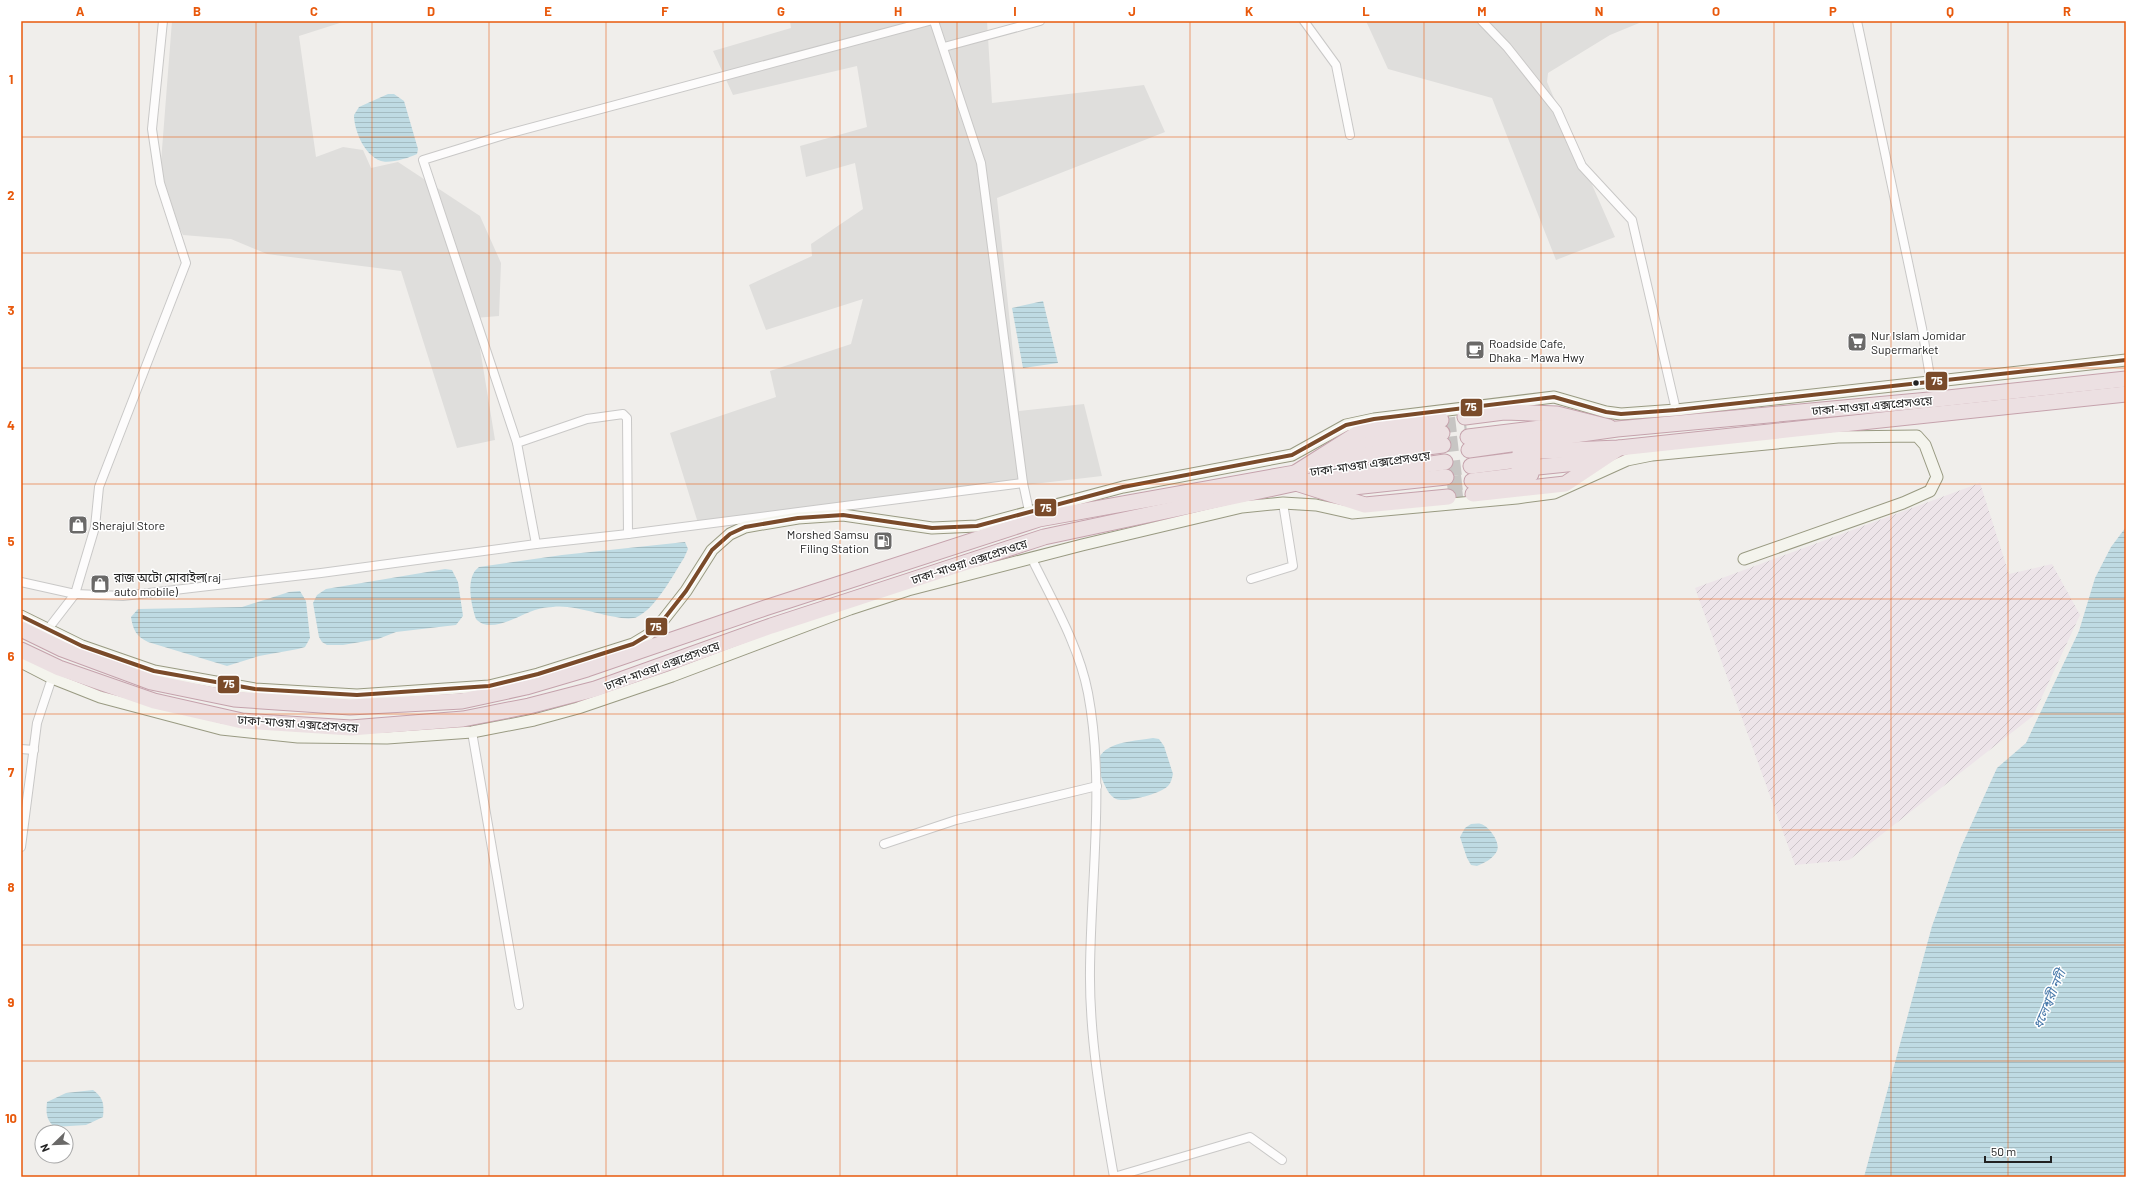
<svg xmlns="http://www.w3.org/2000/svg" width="2147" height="1198" viewBox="0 0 2147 1198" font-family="Barlow,'Noto Sans Bengali',sans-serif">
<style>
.residential{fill:#dfdedc}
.industrial{fill:url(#industrial-furrows)}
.water{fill:url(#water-rules)}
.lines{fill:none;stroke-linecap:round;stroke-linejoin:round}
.highway-tunnel{stroke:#c7c5c3;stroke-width:15;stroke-dasharray:15 8;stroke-linecap:butt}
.street-casing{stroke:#c9c8c7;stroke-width:10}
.secondary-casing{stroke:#999a82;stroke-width:13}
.highway-casing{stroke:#c5a2ac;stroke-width:17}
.street{stroke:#fdfcfc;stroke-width:8}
.secondary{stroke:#f4f4ed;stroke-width:11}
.highway{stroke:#ece0e2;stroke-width:15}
.bus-1-casing{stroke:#fff;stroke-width:7}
.bus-1{stroke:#7a4b2a;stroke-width:4}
.grid{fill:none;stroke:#e8590c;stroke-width:1;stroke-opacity:0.55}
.bus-dot{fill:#222;stroke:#fff;stroke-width:1.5}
.labels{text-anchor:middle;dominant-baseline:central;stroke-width:3;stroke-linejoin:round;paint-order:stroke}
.poi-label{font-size:12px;fill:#222;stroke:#fff;text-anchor:start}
.street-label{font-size:12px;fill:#222;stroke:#fff}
.water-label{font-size:13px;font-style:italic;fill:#4a7aab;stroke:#fff}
.line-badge{stroke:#fff;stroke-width:1.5}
.badge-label{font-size:11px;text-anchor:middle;font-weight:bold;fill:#fff}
.neatline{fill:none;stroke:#e8590c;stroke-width:1.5}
.grid-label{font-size:13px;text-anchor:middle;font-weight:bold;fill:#e8590c}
</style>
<defs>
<pattern id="industrial-furrows" width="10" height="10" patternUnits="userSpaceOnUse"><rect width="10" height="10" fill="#ede4e9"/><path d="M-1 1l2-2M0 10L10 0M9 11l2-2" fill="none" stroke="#cbc3c8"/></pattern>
<pattern id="water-rules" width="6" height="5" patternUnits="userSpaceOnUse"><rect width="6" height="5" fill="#bfdbe3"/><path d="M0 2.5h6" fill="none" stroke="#a4bcc2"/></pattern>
</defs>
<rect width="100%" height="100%" fill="#f0eeeb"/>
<g class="residential">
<polygon points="172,21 346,21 299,36 316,157 343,147 363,150 371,168 398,162 480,216 501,263 499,316 475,318 495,440 457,448 401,271 267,254 231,239 183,235 168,204 160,175"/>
<polygon points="790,21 987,21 992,103 1144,85 1165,132 997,198 1019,411 1084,404 1102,476 698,523 670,433 776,397 770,371 851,344 863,299 766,330 749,285 812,256 811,244 863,209 855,163 806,177 800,146 867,127 857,66 733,95 713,51 791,28"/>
<polygon points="1366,21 1644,21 1610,35 1548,73 1547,82 1615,237 1556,260 1492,98 1388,69"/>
</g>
<polygon class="industrial" points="1980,483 2009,574 2052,564 2080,615 2033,716 1849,860 1795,865 1695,588"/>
<g class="water">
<path d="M388,94h6l10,7 14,48 -1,5c-8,4 -28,10 -36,7 -17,-6 -27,-31 -27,-46l5,-8z"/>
<polygon points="1043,301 1058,363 1023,368 1012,308"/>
<polygon points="2126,527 2126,1177 1864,1177 1932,926 1961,847 1997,768 2026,743 2079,631 2095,578 2111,547"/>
<path d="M685,542l3,7 -4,9c-11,17 -28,50 -47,59 -15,7 -62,-14 -84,-10 -6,0 -12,1 -18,3 -16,5 -45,25 -59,9 -5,-15 -11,-42 3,-52l83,-12z"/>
<polygon points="445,569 452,570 458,582 463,616 456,625 396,632 378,639 343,645 327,645 322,642 319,637 313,603 317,595 326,589"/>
<path d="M300,591l6,10 4,37 -5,9 -7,2 -39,7 -32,10 -79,-24c-12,-6 -15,-12 -17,-25l7,-8 104,-2 47,-15z"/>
<path d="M1153,738l6,1 5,7 9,28c-1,4 -2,9 -5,12 -8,8 -42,17 -52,13 -7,-3 -11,-13 -14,-20 -2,-6 -6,-15 -3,-21 8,-17 38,-17 54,-20z"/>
<path d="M1471,824c3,0 7,-1 10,0 8,2 20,19 16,27 -4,8 -13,12 -20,15l-6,-1 -4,-7 -7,-21 5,-9z"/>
<path d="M93,1090c11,8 11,15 10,27l-17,8 -32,2c-8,-8 -8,-14 -7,-25l19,-9z"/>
</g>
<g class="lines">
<g class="highway-tunnel">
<polyline points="1441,426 1466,423"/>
<polyline points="1443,445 1468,442"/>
<polyline points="1446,469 1471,466"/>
<polyline points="1447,484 1472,481"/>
<polyline points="1448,497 1473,494"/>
</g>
<g class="street-casing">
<g id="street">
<polyline points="934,21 981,163 1023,483"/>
<polyline points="1304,21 1336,65 1350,135"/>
<polyline points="1482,21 1507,47 1557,110 1582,166 1632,220 1676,410"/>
<polyline points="1857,21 1922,328 1931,383"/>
<polyline points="944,47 1040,21"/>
<polyline points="517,443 423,160 504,135 929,21"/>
<polyline points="536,544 517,443 587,419 623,414 627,418 628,534"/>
<path d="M1032,559c21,43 47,87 56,134 17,91 3,184 2,276 -1,69 12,140 24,208"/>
<polyline points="1251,579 1293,566 1283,503"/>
<polyline points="21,582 75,594 123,596 321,573 536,544 628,534 1023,483 1029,511"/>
<polyline points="48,629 75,594 95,527 99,487 186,263 160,183 152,129 163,21"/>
<polyline points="472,732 519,1005"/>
<polyline points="21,749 34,750"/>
<polyline points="884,844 956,820 1097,786"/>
<polyline points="21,847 37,723 52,678"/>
<polyline points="1114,1177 1250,1137 1282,1160"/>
</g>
</g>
<g class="secondary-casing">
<g id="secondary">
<polyline points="21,616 82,646 154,671 255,689 357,695 489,686 538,674 633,644 648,635 664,619 686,591 712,550 730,534 745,527 798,518 843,515 932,528 977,526 1123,487 1292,455 1346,425 1374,419 1554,397 1606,412 1621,414 1676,410 2126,360"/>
<polyline points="21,662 52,678 100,697 221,729 298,737 387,738 472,732 534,720 578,708 672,676 850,609 908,590 1082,545 1242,507 1283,503 1316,505 1352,513 1517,498 1554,493 1627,460 1652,455 1838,437 1917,436 1925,445 1937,477 1930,491 1903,503 1744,559"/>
</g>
</g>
<g class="highway-casing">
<g id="highway">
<polyline points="1465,417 1504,412 1557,414 1609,427"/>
<polyline points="1468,437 1580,423"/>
<polyline points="1344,444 1442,433"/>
<polyline points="1469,450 1617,429 1929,400 2126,379"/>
<polyline points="1520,452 1619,448 2126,394"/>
<polyline points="1318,461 1443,445"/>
<polyline points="1471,466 1533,458"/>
<polyline points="1519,469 1596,461"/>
<polyline points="1295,473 1363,430 1441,420"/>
<polyline points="1472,481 1531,474"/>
<polyline points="1299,484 1365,505 1448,497"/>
<polyline points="1326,490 1446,477"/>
<polyline points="1473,494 1565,484 1619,448"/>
<polyline points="21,629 62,649 151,682 234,699 350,707 462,701 526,687 587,669 765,608 1039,519 1295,473"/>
<polyline points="21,650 59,668 154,701 242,721 351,728 463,719 529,706 595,689 771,626 1044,537 1297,483 1445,462"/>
</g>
</g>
<use href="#street" class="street"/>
<use href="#secondary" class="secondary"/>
<use href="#highway" class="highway"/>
<g class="bus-1-casing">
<polyline id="bus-1" points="21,616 82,646 154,671 255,689 357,695 489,686 538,674 633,644 648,635 664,619 686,591 712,550 730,534 745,527 798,518 843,515 932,528 977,526 1123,487 1292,455 1346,425 1374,419 1554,397 1606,412 1621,414 1676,410 2126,360"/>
</g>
<use href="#bus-1" class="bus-1"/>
</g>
<path class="grid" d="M139,21v1156M256,21v1156M372,21v1156M489,21v1156M606,21v1156M723,21v1156M840,21v1156M957,21v1156M1074,21v1156M1190,21v1156M1307,21v1156M1424,21v1156M1541,21v1156M1658,21v1156M1774,21v1156M1891,21v1156M2008,21v1156M21,137h2105M21,253h2105M21,368h2105M21,484h2105M21,599h2105M21,714h2105M21,830h2105M21,945h2105M21,1061h2105"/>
<defs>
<g id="supermarket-square" transform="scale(1)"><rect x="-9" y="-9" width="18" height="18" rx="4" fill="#6a6968" stroke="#fff"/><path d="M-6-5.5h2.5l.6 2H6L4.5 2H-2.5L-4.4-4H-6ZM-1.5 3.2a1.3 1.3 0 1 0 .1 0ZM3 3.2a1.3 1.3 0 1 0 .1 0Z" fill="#fff"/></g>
<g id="cafe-square" transform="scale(1)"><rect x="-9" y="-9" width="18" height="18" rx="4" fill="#6a6968" stroke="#fff"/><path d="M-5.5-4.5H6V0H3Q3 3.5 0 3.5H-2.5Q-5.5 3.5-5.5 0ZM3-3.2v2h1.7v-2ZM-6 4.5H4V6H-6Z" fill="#fff"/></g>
<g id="shop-square" transform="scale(1)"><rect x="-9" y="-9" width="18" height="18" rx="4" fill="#6a6968" stroke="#fff"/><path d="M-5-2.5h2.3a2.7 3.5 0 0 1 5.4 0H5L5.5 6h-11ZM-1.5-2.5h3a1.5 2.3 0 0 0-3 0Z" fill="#fff"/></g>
<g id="fuel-square" transform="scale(1)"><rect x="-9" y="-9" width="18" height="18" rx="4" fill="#6a6968" stroke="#fff"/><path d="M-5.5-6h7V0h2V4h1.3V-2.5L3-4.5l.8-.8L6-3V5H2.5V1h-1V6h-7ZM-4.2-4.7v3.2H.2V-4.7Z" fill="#fff"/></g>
</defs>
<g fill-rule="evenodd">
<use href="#supermarket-square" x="1857" y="342"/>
<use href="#cafe-square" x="1475" y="350"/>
<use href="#shop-square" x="78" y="525"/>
<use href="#fuel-square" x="883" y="541"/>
<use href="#shop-square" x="100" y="584"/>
</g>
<circle class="bus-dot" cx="1916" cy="383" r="3.5"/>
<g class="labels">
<g class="poi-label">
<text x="1871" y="335">Nur Islam Jomidar<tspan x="1871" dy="14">Supermarket</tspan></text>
<text x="1489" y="343">Roadside Cafe,<tspan x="1489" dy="14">Dhaka - Mawa Hwy</tspan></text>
<text x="92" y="525">Sherajul Store</text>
<text x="869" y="534" text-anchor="end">Morshed Samsu<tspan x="869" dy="14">Filing Station</tspan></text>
<text x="114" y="577">রাজ অটো মোবাইল(raj<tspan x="114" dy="14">auto mobile)</tspan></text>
</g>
<g class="street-label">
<text transform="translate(1872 405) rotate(-5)">ঢাকা-মাওয়া এক্সপ্রেসওয়ে</text>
<text transform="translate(1370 463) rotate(-8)">ঢাকা-মাওয়া এক্সপ্রেসওয়ে</text>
<text transform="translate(969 561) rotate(-18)">ঢাকা-মাওয়া এক্সপ্রেসওয়ে</text>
<text transform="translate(662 665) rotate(-20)">ঢাকা-মাওয়া এক্সপ্রেসওয়ে</text>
<text transform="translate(298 723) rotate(4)">ঢাকা-মাওয়া এক্সপ্রেসওয়ে</text>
</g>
<g class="water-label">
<text transform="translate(2049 999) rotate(-67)">ধলেশ্বরী নদী</text>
</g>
</g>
<g class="line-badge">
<rect x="1925" y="371" width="23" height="20" rx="4" fill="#7a4b2a"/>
<rect x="1460" y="398" width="23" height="19" rx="4" fill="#7a4b2a"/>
<rect x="1034" y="498" width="23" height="19" rx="4" fill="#7a4b2a"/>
<rect x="645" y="617" width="23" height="19" rx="4" fill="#7a4b2a"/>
<rect x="217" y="675" width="23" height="19" rx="4" fill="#7a4b2a"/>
</g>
<g class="badge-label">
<text x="1937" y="385">75</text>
<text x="1471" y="411">75</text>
<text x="1046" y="512">75</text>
<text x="656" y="631">75</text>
<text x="229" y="688">75</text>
</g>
<rect width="2147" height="1198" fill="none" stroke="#ffffff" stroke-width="44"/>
<g transform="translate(54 1144) rotate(247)"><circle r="19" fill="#ffffff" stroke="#a7a7a7"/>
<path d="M0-3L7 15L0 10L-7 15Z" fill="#6a6968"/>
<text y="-6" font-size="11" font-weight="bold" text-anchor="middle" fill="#222222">N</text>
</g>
<path d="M1985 1156v6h66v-6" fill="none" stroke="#222222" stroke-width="2"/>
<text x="1991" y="1156" font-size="12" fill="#222222" stroke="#ffffff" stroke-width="3" paint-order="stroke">50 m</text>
<rect x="22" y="22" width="2103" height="1154" class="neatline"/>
<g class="grid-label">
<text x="80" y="16">A</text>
<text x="197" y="16">B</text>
<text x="314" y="16">C</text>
<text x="431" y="16">D</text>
<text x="548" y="16">E</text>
<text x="665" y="16">F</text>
<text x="781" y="16">G</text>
<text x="898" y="16">H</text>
<text x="1015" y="16">I</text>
<text x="1132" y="16">J</text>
<text x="1249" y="16">K</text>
<text x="1366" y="16">L</text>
<text x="1482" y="16">M</text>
<text x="1599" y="16">N</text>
<text x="1716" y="16">O</text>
<text x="1833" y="16">P</text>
<text x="1950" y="16">Q</text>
<text x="2067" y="16">R</text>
<text x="11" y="84">1</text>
<text x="11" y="200">2</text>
<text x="11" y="315">3</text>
<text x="11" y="430">4</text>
<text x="11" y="546">5</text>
<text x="11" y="661">6</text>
<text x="11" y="777">7</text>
<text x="11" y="892">8</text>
<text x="11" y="1007">9</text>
<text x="11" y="1123">10</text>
</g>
</svg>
